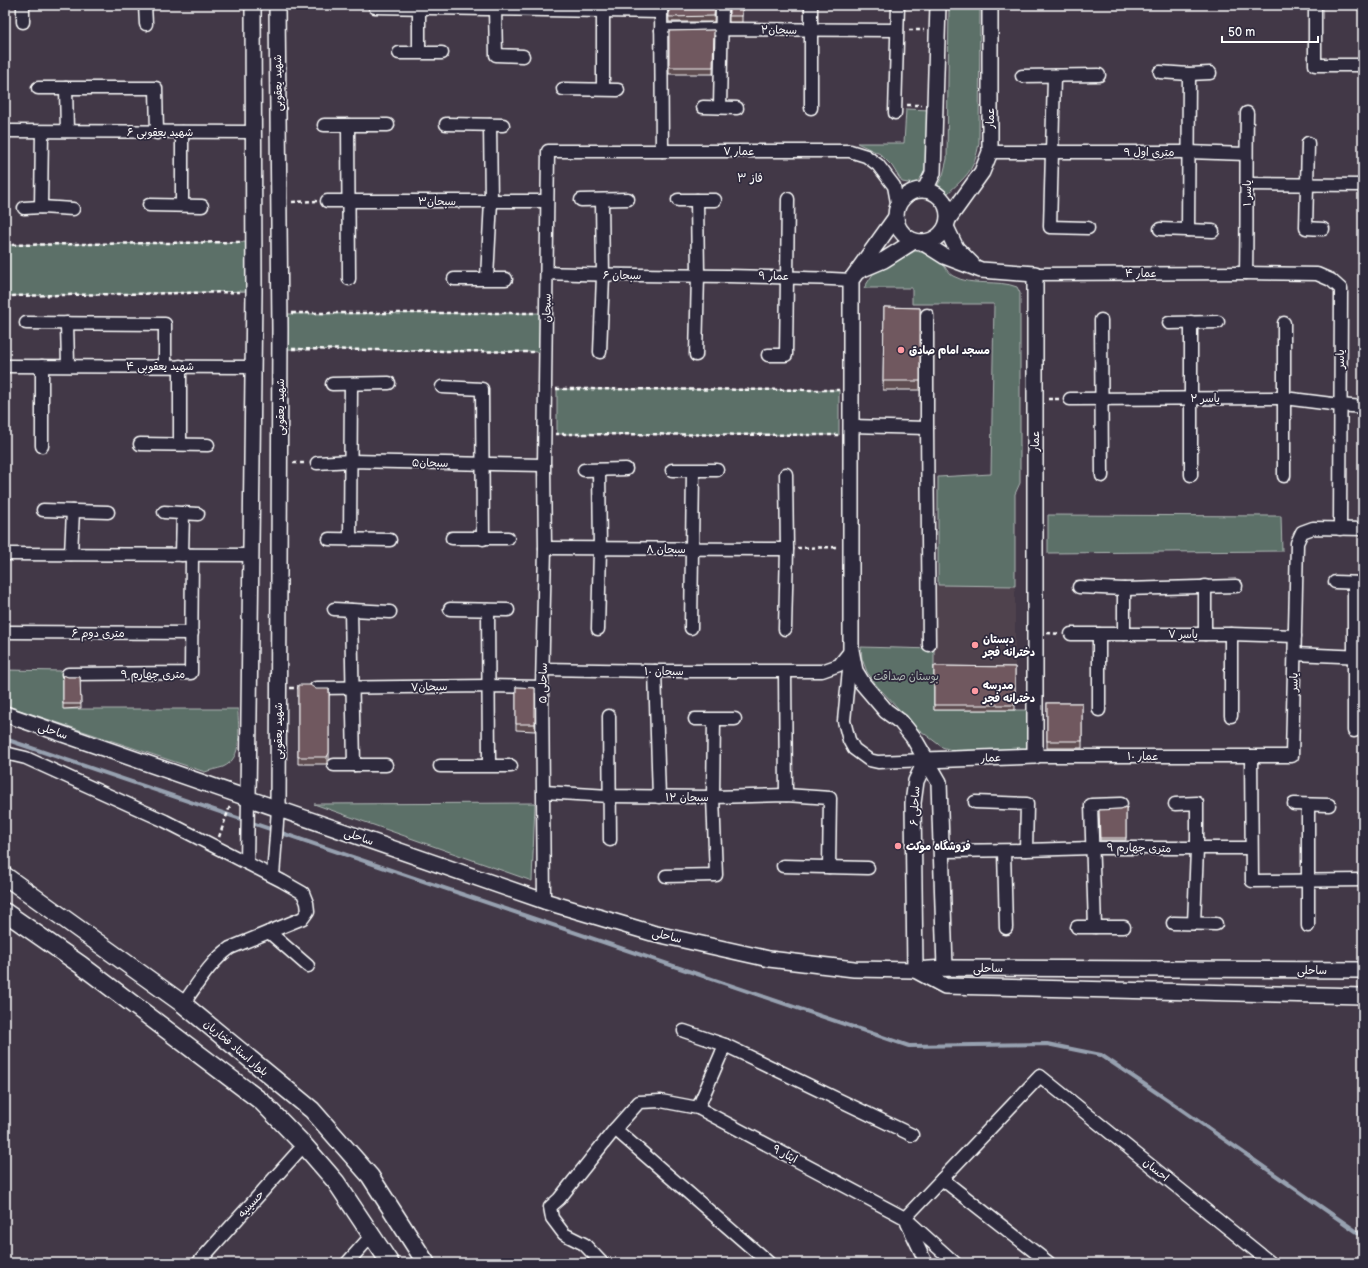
<svg xmlns="http://www.w3.org/2000/svg" width="1368" height="1268" viewBox="0 0 1368 1268" font-family="'Balsamiq Sans','Playpen Sans Arabic',sans-serif">
<style>
.built{fill:#50424e}
.green{fill:#5c6f68;stroke:#aeb7b4}
.lines{fill:none;stroke-linecap:round;stroke-linejoin:round}
.stream{stroke:#97a1b0;stroke-width:4}
.minor-casing{stroke:#fff;stroke-width:15}
.tertiary-casing{stroke:#fff;stroke-width:18}
.secondary-casing{stroke:#fff;stroke-width:20}
.path{stroke:#fff;stroke-width:2.5;stroke-dasharray:4 3;stroke-linecap:butt}
.minor{stroke:#2f2a3d;stroke-width:12}
.tertiary{stroke:#2f2a3d;stroke-width:15}
.secondary{stroke:#2f2a3d;stroke-width:17}
.wall{fill:#5f4d51;stroke:#fff}
.shaded-wall{fill:#4e3e42;stroke:#fff}
.building{fill:#6f595e;stroke:#fff}
.poi-dot{fill:#ff9aa2;stroke:#2f2a3d;stroke-width:1.5}
.labels{text-anchor:middle;dominant-baseline:central;stroke-width:3.5;stroke-linejoin:round;paint-order:stroke}
.street-label{font-size:11px;fill:#fff;stroke:#2f2a3d}
.poi-label{font-size:11px;font-weight:bold;fill:#fff;stroke:#2f2a3d;text-anchor:start}
.park-label{font-size:11px;fill:#aeb7b4;stroke:#2f2a3d}
.neighbourhood-label{font-size:12px;fill:#fff;stroke:#2f2a3d}
</style>
<rect width="100%" height="100%" fill="#423847"/>
<filter id="ink" filterUnits="userSpaceOnUse"><feTurbulence type="fractalNoise" baseFrequency=".025" numOctaves="2"/><feDisplacementMap in="SourceGraphic" scale="8" xChannelSelector="R" yChannelSelector="G"/><feConvolveMatrix kernelMatrix="1 2 1 2 8 2 1 2 1" color-interpolation-filters="sRGB"/></filter>
<g filter="url(#ink)">
<polygon class="built" points="938,585 1015,586 1015,710 934,710 934,587"/>
<g class="green">
<path d="M949,5h31l-1,138c-5,29 -12,32 -33,52l-6,-1 -4,-5 7,-14 4,-16z"/>
<polygon points="906,109 931,110 927,167 922,176 915,184 902,182 892,166 880,154 857,143 904,143"/>
<polygon points="254,242 254,291 5,296 5,245"/>
<path d="M915,251c13,2 22,6 30,16 2,3 4,7 8,9 20,11 44,3 64,11l3,6v190l-5,11v92l-77,-1v-108l53,-3 3,-170h-82v-16h-48l9,-14z"/>
<polygon points="547,313 546,352 280,349 280,314"/>
<polygon points="557,389 839,390 839,435 557,434"/>
<polygon points="1048,515 1281,516 1282,551 1048,553"/>
<polygon points="861,647 934,649 934,710 1029,710 1030,752 961,753 942,747 917,728 877,686 867,672 862,659"/>
<path d="M5,670l58,1 1,38h174c0,19 6,49 -15,58 -6,2 -13,3 -18,5l-200,-67z"/>
<polygon points="535,803 532,881 314,804"/>
</g>
<g class="lines">
<polyline class="stream" points="5,739 909,1046 1047,1044 1101,1055 1175,1105 1363,1236"/>
<g class="minor-casing">
<g id="minor">
<polyline points="23,5 23,22"/>
<polyline points="145,5 146,24"/>
<polyline points="419,5 419,52"/>
<polyline points="603,5 603,89"/>
<polyline points="661,5 662,151"/>
<polyline points="811,5 811,108"/>
<polyline points="1315,5 1315,65 1363,65"/>
<polyline points="375,7 661,12"/>
<polyline points="495,9 496,55 523,56"/>
<polyline points="661,30 722,29 897,30"/>
<polyline points="399,53 442,53"/>
<polyline points="1160,72 1189,74 1210,73"/>
<polyline points="1022,76 1099,75"/>
<polyline points="1054,77 1050,227 1088,228"/>
<polyline points="38,88 156,88 157,133"/>
<polyline points="66,88 67,131"/>
<polyline points="563,89 618,90"/>
<polyline points="703,107 737,108"/>
<polyline points="720,107 722,5"/>
<polyline points="895,113 898,5"/>
<polyline points="446,124 503,125"/>
<polyline points="324,125 388,125"/>
<polyline points="348,125 349,279"/>
<polyline points="5,131 254,132"/>
<polyline points="1308,143 1306,228 1323,229"/>
<polyline points="990,152 1188,152 1246,154"/>
<polyline points="1247,184 1363,185"/>
<polyline points="581,200 628,199"/>
<polyline points="678,200 715,200"/>
<polyline points="327,201 547,201"/>
<polyline points="149,205 202,206"/>
<polyline points="182,205 182,132"/>
<polyline points="41,207 42,132"/>
<polyline points="24,208 41,207 73,209"/>
<polyline points="1160,229 1213,231"/>
<polyline points="1188,230 1189,74"/>
<path d="M547,273c101,4 203,1 304,7"/>
<path d="M1246,273c1,-54 0,-107 1,-160"/>
<polyline points="1035,274 1246,273 1317,274 1331,280 1341,289 1340,529"/>
<polyline points="487,278 491,201 490,125"/>
<polyline points="454,279 506,279"/>
<polyline points="927,315 927,428 929,645"/>
<polyline points="1101,320 1102,476"/>
<polyline points="26,323 165,324 165,366"/>
<polyline points="67,323 68,365"/>
<polyline points="1169,323 1218,322"/>
<polyline points="600,352 603,276 602,200"/>
<polyline points="696,355 698,275 697,200"/>
<polyline points="768,355 786,355 788,199"/>
<polyline points="5,366 253,367"/>
<polyline points="332,384 389,383"/>
<polyline points="442,387 482,389 483,539"/>
<polyline points="1070,399 1284,398 1340,405 1363,407"/>
<polyline points="851,426 927,428"/>
<polyline points="140,444 208,445"/>
<polyline points="180,444 180,366"/>
<polyline points="42,446 42,366"/>
<polyline points="317,463 351,461 544,465"/>
<polyline points="584,470 626,469"/>
<polyline points="672,470 717,470"/>
<polyline points="1191,475 1191,322"/>
<polyline points="1284,476 1284,323"/>
<polyline points="43,510 108,512"/>
<polyline points="164,512 198,514"/>
<polyline points="452,538 508,538"/>
<polyline points="329,539 390,540"/>
<polyline points="350,540 351,384"/>
<polyline points="545,548 787,549"/>
<polyline points="5,554 251,555"/>
<polyline points="71,554 73,511"/>
<polyline points="182,555 183,513"/>
<polyline points="1335,582 1363,583"/>
<polyline points="1205,586 1205,634"/>
<polyline points="1079,587 1124,589 1236,586"/>
<polyline points="1124,589 1124,634"/>
<polyline points="334,609 390,612"/>
<polyline points="450,609 508,610"/>
<polyline points="351,610 354,765"/>
<polyline points="488,610 489,765"/>
<polyline points="691,628 693,471"/>
<polyline points="598,629 600,549 599,470"/>
<polyline points="785,629 787,549 786,474"/>
<polyline points="5,632 192,633"/>
<polyline points="1071,634 1231,634 1295,636"/>
<polyline points="1294,654 1363,657"/>
<polyline points="850,659 844,721 849,740 854,749 869,760 878,762 926,760"/>
<polyline points="543,669 655,671 822,671 839,665 851,650"/>
<polyline points="655,671 659,797"/>
<polyline points="785,672 786,795"/>
<polyline points="68,674 191,673 192,555"/>
<polyline points="316,688 488,686 542,687"/>
<polyline points="1099,710 1099,634"/>
<polyline points="609,716 610,840"/>
<polyline points="1231,716 1231,634"/>
<polyline points="695,719 735,719"/>
<polyline points="1354,731 1354,583"/>
<path d="M5,753l21,5 139,63 117,60 21,12 4,10 1,8 -5,7 -73,30c-20,14 -33,37 -47,56"/>
<polyline points="1035,756 1292,756 1297,543 1302,532 1313,528 1363,529"/>
<polyline points="1251,756 1252,881 1363,880"/>
<polyline points="334,765 386,765"/>
<polyline points="440,766 511,766"/>
<polyline points="544,792 609,796 713,797 786,795 830,798 829,867"/>
<polyline points="975,802 1027,804 1026,850"/>
<polyline points="1175,804 1197,803 1197,849 1194,923"/>
<polyline points="1294,804 1329,805"/>
<polyline points="942,851 1026,850 1092,848 1251,848"/>
<polyline points="1004,851 1006,928"/>
<polyline points="247,863 248,798"/>
<polyline points="783,866 868,868"/>
<polyline points="273,876 278,809"/>
<polyline points="666,876 716,875 713,797 714,720"/>
<polyline points="544,901 542,687 545,548 544,465 548,151 850,151 866,156 878,165 894,186 898,208"/>
<polyline points="1173,923 1216,924"/>
<polyline points="1308,926 1308,805"/>
<polyline points="1077,927 1124,927"/>
<polyline points="1095,927 1091,805 1121,804"/>
<polyline points="269,932 308,966"/>
<polyline points="684,1031 725,1045 912,1135"/>
<polyline points="698,1108 725,1045"/>
<polyline points="615,1129 769,1263"/>
<polyline points="942,1179 1049,1263"/>
<polyline points="905,1218 1040,1076 1271,1263"/>
<polyline points="907,1223 926,1263"/>
<polyline points="198,1263 304,1145"/>
<polyline points="347,1263 371,1236"/>
<polyline points="602,1263 584,1244 564,1234 552,1218 550,1207 559,1199 615,1129 639,1102 661,1101 698,1108 905,1218 955,1263"/>
</g>
</g>
<g class="tertiary-casing">
<g id="tertiary">
<polyline points="277,5 280,329 278,809"/>
<polyline points="925,190 933,173 938,5"/>
<circle cx="922" cy="216" r="26"/>
<polyline points="896,217 851,280 851,650 855,671 863,684 886,711 901,722 913,737 939,782 945,968"/>
<polyline points="949,218 982,172 990,152 990,5"/>
<polyline points="946,227 956,248 972,264"/>
<polyline points="922,242 944,256 981,270 1035,274 1035,756 926,760"/>
<polyline points="858,271 884,260 914,241"/>
<polyline points="5,714 544,901 652,933 769,959 854,969 915,970 945,968 1363,970"/>
<polyline points="926,760 916,781 913,803 915,970 945,986 1363,996"/>
<polyline points="248,798 254,291 253,5"/>
</g>
</g>
<g class="secondary-casing">
<g id="secondary">
<polyline points="5,876 183,1004 312,1110 370,1176 426,1263"/>
<polyline points="5,912 81,965 262,1102 304,1145 336,1182 390,1263"/>
</g>
</g>
<g class="path">
<polyline points="290,8 365,7"/>
<polyline points="909,30 924,30"/>
<polyline points="907,105 922,105"/>
<polyline points="292,202 317,201"/>
<polyline points="5,245 240,242"/>
<polyline points="5,296 241,292"/>
<polyline points="292,313 535,313"/>
<polyline points="292,349 533,352"/>
<polyline points="556,389 839,390"/>
<polyline points="1048,399 1059,399"/>
<polyline points="555,434 838,435"/>
<polyline points="293,463 306,463"/>
<polyline points="797,548 838,547"/>
<polyline points="1047,633 1060,634"/>
<polyline points="290,688 301,688"/>
<polyline points="219,837 230,806"/>
</g>
<use href="#minor" class="minor"/>
<use href="#tertiary" class="tertiary"/>
<use href="#secondary" class="secondary"/>
</g>
<g class="wall">
<polygon points="668,5 715,5 714,22 669,22"/>
<rect x="729" y="5" width="13" height="17"/>
<polygon points="714,30 713,74 669,74 669,31"/>
<polygon points="884,307 920,308 920,390 883,390"/>
<polygon points="934,666 1015,667 1015,710 934,710"/>
<polygon points="63,675 68,677 80,677 81,708 63,709"/>
<polygon points="298,685 329,760 327,764 298,764"/>
<polygon points="516,687 535,688 535,731 516,730"/>
<rect x="1047" y="703" width="35" height="45"/>
<polygon points="1126,807 1126,840 1100,840 1099,810 1121,809"/>
</g>
<polygon class="shaded-wall" points="329,689 329,760 327,764 327,757"/>
<g class="building">
<polygon points="669,5 715,5 714,16 669,17"/>
<rect x="729" y="5" width="13" height="11"/>
<polygon points="714,30 713,67 669,67 669,31"/>
<polygon points="884,307 920,308 920,381 883,381"/>
<polygon points="934,666 1015,667 1015,705 934,705"/>
<polygon points="63,675 68,677 80,677 81,704 63,704"/>
<polygon points="298,685 310,685 316,689 329,689 329,753 327,757 298,757"/>
<polygon points="516,687 535,688 535,724 516,724"/>
<rect x="1047" y="703" width="35" height="38"/>
<polygon points="1126,807 1126,838 1100,838 1099,810 1121,809"/>
</g>
</g>
<g class="poi-dot">
<circle cx="901" cy="350" r="4"/>
<circle cx="975" cy="645" r="4"/>
<circle cx="975" cy="691" r="4"/>
<circle cx="898" cy="846" r="4"/>
</g>
<g class="labels">
<g class="street-label">
<text transform="translate(779 30) rotate(1)">سبحان۲</text>
<text transform="translate(278 83) rotate(-91)">شهید یعقوبی</text>
<text transform="translate(990 118) rotate(-90)">عمار</text>
<text x="160" y="132">شهید یعقوبی ۶</text>
<text x="739" y="151">عمار ۷</text>
<text x="1149" y="152">۹ متری اول</text>
<text transform="translate(1247 193) rotate(-90)">یاسر ۱</text>
<text x="437" y="201">سبحان۳</text>
<text x="1141" y="273">عمار ۴</text>
<text x="622" y="275">سبحان ۶</text>
<text transform="translate(774 276) rotate(1)">عمار ۹</text>
<text transform="translate(547 308) rotate(-89)">سبحان</text>
<text transform="translate(1340 359) rotate(-90)">یاسر</text>
<text x="160" y="366">شهید یعقوبی ۴</text>
<text x="1205" y="398">یاسر ۲</text>
<text transform="translate(280 407) rotate(-90)">شهید یعقوبی</text>
<text transform="translate(1035 441) rotate(-90)">عمار</text>
<text transform="translate(430 463) rotate(1)">سبحان۵</text>
<text x="666" y="549">سبحان ۸</text>
<text x="98" y="633">۶ متری دوم</text>
<text x="1183" y="634">یاسر ۷</text>
<text x="664" y="671">سبحان ۱۰</text>
<text x="153" y="674">۹ متری چهارم</text>
<text transform="translate(1294 682) rotate(-89)">یاسر</text>
<text transform="translate(543 683) rotate(-89)">ساحلی ۵</text>
<text transform="translate(429 687) rotate(-1)">سبحان۷</text>
<text transform="translate(53 731) rotate(19)">ساحلی</text>
<text transform="translate(278 731) rotate(-90)">شهید یعقوبی</text>
<text x="1143" y="756">عمار ۱۰</text>
<text transform="translate(991 758) rotate(-2)">عمار</text>
<text x="687" y="797">سبحان ۱۲</text>
<text transform="translate(915 806) rotate(-87)">ساحلی ۶</text>
<text transform="translate(359 837) rotate(19)">ساحلی</text>
<text transform="translate(1139 848) rotate(1)">۹ متری چهارم</text>
<text transform="translate(667 936) rotate(13)">ساحلی</text>
<text x="988" y="968">ساحلی</text>
<text x="1312" y="970">ساحلی</text>
<text transform="translate(236 1048) rotate(40)">بلوار استاد فخاریان</text>
<text transform="translate(785 1154) rotate(28)">ایثار ۹</text>
<text transform="translate(1156 1170) rotate(39)">احسان</text>
<text transform="translate(251 1204) rotate(-48)">حسینیه</text>
</g>
<g class="poi-label">
<text x="909" y="350">مسجد امام صادق</text>
<text x="983" y="639">دبستان<tspan x="983" dy="13">دخترانه فجر</tspan></text>
<text x="983" y="685">مدرسه<tspan x="983" dy="13">دخترانه فجر</tspan></text>
<text x="906" y="846">فروشگاه موکت</text>
</g>
<g class="park-label">
<text x="906" y="676">بوستان صداقت</text>
</g>
<g class="neighbourhood-label">
<text x="750" y="178">فاز ۳</text>
</g>
</g>
<rect width="1368" height="1268" fill="none" stroke="#2f2a3d" stroke-width="20"/>
<rect x="10" y="10" width="1348" height="1248" fill="none" stroke="#fff" stroke-width="1.5" filter="url(#ink)"/>
<path d="M1222 36v6h96v-6" fill="none" stroke="#ffffff" stroke-width="2"/>
<text x="1228" y="36" font-size="12" fill="#ffffff" stroke="#2f2a3d" stroke-width="3" paint-order="stroke">50 m</text>
</svg>
